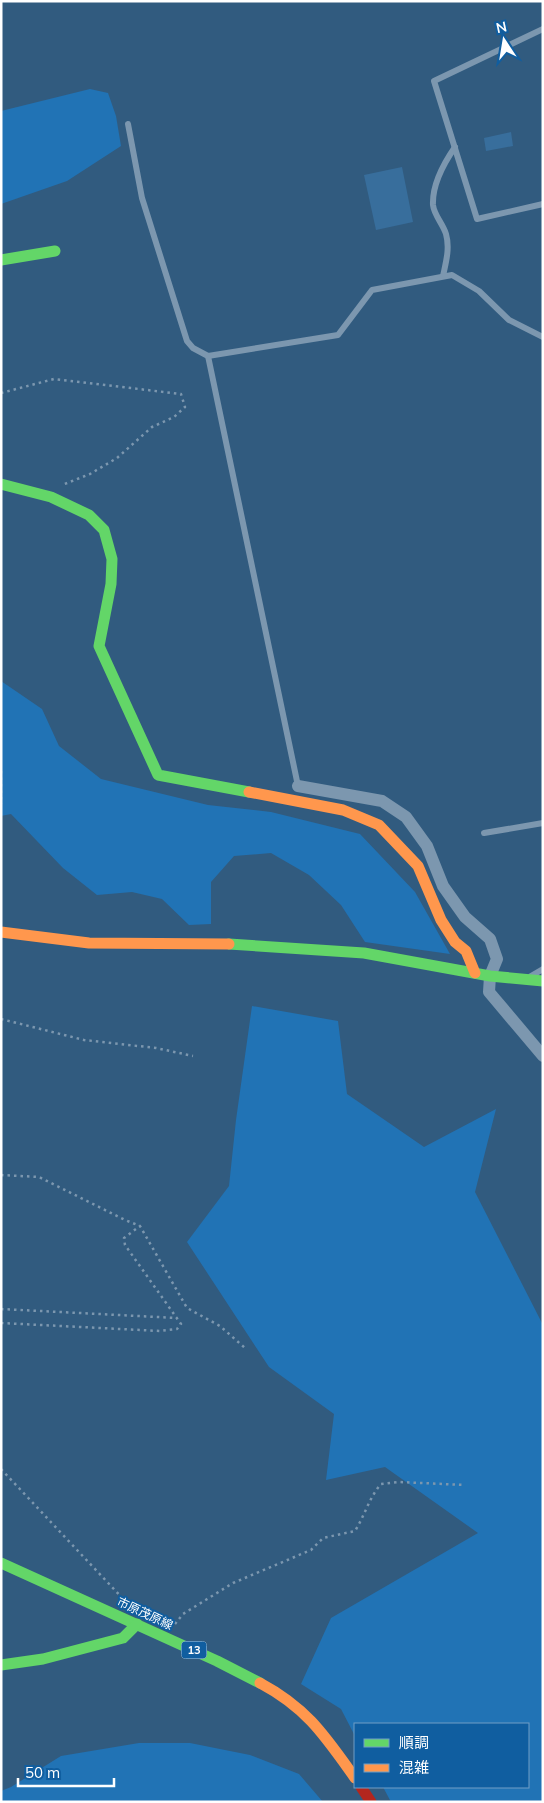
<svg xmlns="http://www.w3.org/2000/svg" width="544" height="1803" viewBox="0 0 544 1803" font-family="Mulish,'Noto Sans JP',sans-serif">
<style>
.green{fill:#2173b5}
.water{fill:#386e9c}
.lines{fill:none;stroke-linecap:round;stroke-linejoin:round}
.path{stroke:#7c97af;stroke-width:2.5;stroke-dasharray:2.5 4;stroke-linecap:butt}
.lane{stroke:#7c97af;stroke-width:6}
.street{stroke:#7c97af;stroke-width:12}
.fast{stroke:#63d668;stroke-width:11}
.slow{stroke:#ff974d;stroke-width:11}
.jam{stroke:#b3261e;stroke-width:11}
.labels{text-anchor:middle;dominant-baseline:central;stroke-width:4;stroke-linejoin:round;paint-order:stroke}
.shield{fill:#105ea0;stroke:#b7cfe2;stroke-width:1}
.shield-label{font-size:11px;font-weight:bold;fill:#fff}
.street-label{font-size:12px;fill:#fff;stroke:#105ea0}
</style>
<rect width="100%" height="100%" fill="#315b7f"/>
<g class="green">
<polygon points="90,89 108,93 116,116 121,146 67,181 1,204 1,111"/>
<polygon points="1,681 42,709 59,746 101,779 208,805 271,812 360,834 415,892 450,954 365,942 341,905 309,875 271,853 234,856 211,882 211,924 189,925 162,899 132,892 97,895 63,868 11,814 1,816"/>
<polygon points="252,1006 338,1021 347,1094 424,1147 496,1109 475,1192 543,1325 543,1802 391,1802 383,1787 528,1787 528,1724 355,1724 355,1736 341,1709 301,1684 331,1618 478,1533 385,1467 326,1480 334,1414 269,1367 187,1242 229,1186 236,1120"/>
<polygon points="139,1743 190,1743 250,1755 299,1774 323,1802 1,1802 1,1791 11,1787 61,1756"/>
</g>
<g class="water">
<polygon points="511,132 513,146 486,151 484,138"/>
<polygon points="402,167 413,222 376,230 364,175"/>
</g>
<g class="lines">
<g class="path">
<polyline points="1,393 54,379 181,394 185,407 174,417 152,427 117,458 90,474 62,485"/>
<polyline points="1,771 1,804"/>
<polyline points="1,1019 84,1040 156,1048 193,1056"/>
<polyline points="1,1175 39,1177 125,1220 140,1226 187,1308 220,1326 245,1348"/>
<polyline points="1,1309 177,1318"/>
<polyline points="1,1323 160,1331 177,1329 181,1324 125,1245 124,1238 140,1226"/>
<polyline points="1,1469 126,1602"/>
<path d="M175,1624l8,-10 50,-31 78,-33 12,-12 32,-7c10,-16 14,-33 26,-47l18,-2 66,3"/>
</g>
<g class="lane">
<polyline points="543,29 434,81 477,219 543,204"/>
<polyline points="128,124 142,198 187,341 193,348 208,356"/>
<path d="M443,276c3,-14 7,-28 3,-42 -3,-10 -12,-19 -13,-29 -1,-21 11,-42 22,-58"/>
<polyline points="298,786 208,356 338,335 372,290 452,275 479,291 509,320 543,337"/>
<polyline points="484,833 543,823"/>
<polyline points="531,976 543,969"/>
</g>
<polyline class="street" points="298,786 382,801 406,817 427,846 443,886 465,917 490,939 497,959 490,976 489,992 543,1056"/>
<g class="fast">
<polyline points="1,260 55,251"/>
<polyline points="1,484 51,497 89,515 104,530 112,559 111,584 99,646 158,775 249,792"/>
<polyline points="229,944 364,953 490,976 543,981"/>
<polyline points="1,1563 217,1661 260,1683"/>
<polyline points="1,1665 43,1659 123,1638 137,1624"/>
</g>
<g class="slow">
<polyline points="249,792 343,810 379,825 418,866 441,920 455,942 466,951 475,973"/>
<polyline points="1,932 89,943 229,944"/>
<path d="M260,1683c47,25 65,53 95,95"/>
</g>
<polyline class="jam" points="361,1787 371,1802"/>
</g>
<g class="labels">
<rect class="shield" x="181.5" y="1641.5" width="25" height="17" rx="4"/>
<g class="shield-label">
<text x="194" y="1650">13</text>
</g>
<g class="street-label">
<text transform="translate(145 1613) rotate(25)">市原茂原線</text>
</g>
</g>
<rect width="544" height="1803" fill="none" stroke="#ffffff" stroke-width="5"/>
<rect x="354" y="1723" width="175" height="65" fill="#105ea0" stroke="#709ec6"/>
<rect x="364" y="1739" width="25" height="8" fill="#63d668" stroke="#709ec6"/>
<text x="399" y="1748" font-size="15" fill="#ffffff">順調</text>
<rect x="364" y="1764" width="25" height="8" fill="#ff974d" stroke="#709ec6"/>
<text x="399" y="1773" font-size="15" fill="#ffffff">混雑</text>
<g transform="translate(504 40) rotate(348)" stroke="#105ea0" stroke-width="4" paint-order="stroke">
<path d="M0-4L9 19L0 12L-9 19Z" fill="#ffffff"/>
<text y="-8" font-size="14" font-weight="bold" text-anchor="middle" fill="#ffffff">N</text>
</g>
<path d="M18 1778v8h96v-8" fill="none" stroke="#ffffff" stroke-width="2.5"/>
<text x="25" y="1778" font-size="15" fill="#ffffff" stroke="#105ea0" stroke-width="4" paint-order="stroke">50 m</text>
</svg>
